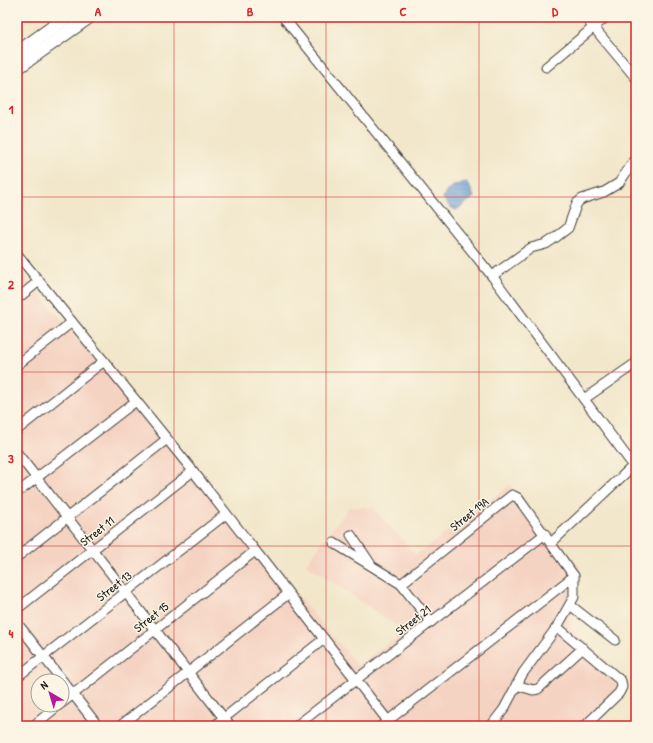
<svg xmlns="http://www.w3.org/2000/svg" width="653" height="743" viewBox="0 0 653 743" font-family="'Patrick Hand',sans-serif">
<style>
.built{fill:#f5d3c2;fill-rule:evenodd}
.water{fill:url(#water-rules);stroke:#445d7a}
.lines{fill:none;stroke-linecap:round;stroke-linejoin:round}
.minor-casing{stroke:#3c3a36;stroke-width:11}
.highway-casing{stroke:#3c3a36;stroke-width:15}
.minor{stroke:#fff;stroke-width:9}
.highway{stroke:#fff;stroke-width:13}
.grid{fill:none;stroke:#d62828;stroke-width:1;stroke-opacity:0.55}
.labels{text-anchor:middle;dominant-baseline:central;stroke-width:3;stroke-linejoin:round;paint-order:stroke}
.street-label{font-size:12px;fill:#1c1c1c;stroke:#fcf5e5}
.neatline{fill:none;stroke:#d62828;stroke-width:1.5}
.grid-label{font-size:13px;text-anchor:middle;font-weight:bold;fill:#d62828}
</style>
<defs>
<pattern id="water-rules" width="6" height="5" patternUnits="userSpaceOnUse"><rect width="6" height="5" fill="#6c9ed7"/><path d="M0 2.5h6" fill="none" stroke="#5880ae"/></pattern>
</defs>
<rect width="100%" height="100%" fill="#fcf5e5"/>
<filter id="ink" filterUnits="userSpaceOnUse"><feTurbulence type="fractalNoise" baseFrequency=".025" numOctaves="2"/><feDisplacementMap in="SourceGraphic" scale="8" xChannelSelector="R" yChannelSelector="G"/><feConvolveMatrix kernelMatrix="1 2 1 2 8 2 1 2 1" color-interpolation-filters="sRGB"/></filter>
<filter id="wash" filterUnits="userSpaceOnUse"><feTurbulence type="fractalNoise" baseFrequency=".012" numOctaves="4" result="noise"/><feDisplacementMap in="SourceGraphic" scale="16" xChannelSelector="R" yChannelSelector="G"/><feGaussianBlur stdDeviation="0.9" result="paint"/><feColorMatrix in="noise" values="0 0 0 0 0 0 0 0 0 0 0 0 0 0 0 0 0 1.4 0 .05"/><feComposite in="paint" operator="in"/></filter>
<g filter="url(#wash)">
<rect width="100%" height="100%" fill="#f2e7cb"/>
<path class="built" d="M17,268l341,398 46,-35 -98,-67 43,-57h23l44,48 94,-70 70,82 -11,57 53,63 -38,39h-567zM38,681h24v24h-24z"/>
<path class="water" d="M466,182l3,3 5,12 -18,13 -7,-4 -6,-8c4,-11 12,-13 23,-16z"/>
</g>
<g filter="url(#ink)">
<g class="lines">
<g class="minor-casing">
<g id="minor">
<polyline points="283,17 492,276 636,469"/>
<polyline points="585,17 636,78"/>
<polyline points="546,67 606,17"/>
<polyline points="17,254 193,471 392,726"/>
<polyline points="492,276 531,248 546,244 555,238 568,228 577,203 582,199 604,192 619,183 636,158"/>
<polyline points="17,299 39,281"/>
<polyline points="17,365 72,322"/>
<polyline points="584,399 636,363"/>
<polyline points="17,430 104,361"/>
<polyline points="17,453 230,726"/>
<polyline points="17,493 136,401"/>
<polyline points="351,535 370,563"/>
<polyline points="334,543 401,584 431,622"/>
<polyline points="551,543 633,466"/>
<polyline points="17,557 167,439"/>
<polyline points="401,584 512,495 518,498 574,576 574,597 557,627 523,673 504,709 491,726"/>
<polyline points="570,605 615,640"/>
<polyline points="17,609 193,471"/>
<polyline points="17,623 98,726"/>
<polyline points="557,627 621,681 622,687 619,693 585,726"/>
<polyline points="17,677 226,514"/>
<polyline points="516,685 533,690 538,689 583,648"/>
<polyline points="62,703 255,551"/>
<polyline points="33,726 59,705"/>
<polyline points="120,726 288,594"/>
<polyline points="214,726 324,639"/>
<polyline points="296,726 545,534"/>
<polyline points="381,726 574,576"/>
</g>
</g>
<g class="highway-casing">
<g id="highway">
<polyline points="17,53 67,17"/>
<polyline points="17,68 89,17"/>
</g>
</g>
<use href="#minor" class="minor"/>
<use href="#highway" class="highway"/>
</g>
</g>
<path class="grid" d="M174,17v709M326,17v709M479,17v709M17,197h619M17,372h619M17,546h619"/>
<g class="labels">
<g class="street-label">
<text transform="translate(469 514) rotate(-39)">Street 19A</text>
<text transform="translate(97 531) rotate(-38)">Street 11</text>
<text transform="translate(114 586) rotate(-38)">Street 13</text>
<text transform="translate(151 617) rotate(-38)">Street 15</text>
<text transform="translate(413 620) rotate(-38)">Street 21</text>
</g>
</g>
<rect width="653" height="743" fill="none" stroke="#fcf5e5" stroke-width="44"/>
<g transform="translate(50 693) rotate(322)"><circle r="19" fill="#fcf5e5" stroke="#a29e95"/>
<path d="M0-3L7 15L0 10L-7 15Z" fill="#b5179e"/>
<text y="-6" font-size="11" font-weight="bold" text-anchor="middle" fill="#1c1c1c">N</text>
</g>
<rect x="22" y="22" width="609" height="699" class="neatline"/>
<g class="grid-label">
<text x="98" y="16">A</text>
<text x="250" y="16">B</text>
<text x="403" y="16">C</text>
<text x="555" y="16">D</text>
<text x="11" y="114">1</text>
<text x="11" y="289">2</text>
<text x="11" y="463">3</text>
<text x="11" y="638">4</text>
</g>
</svg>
